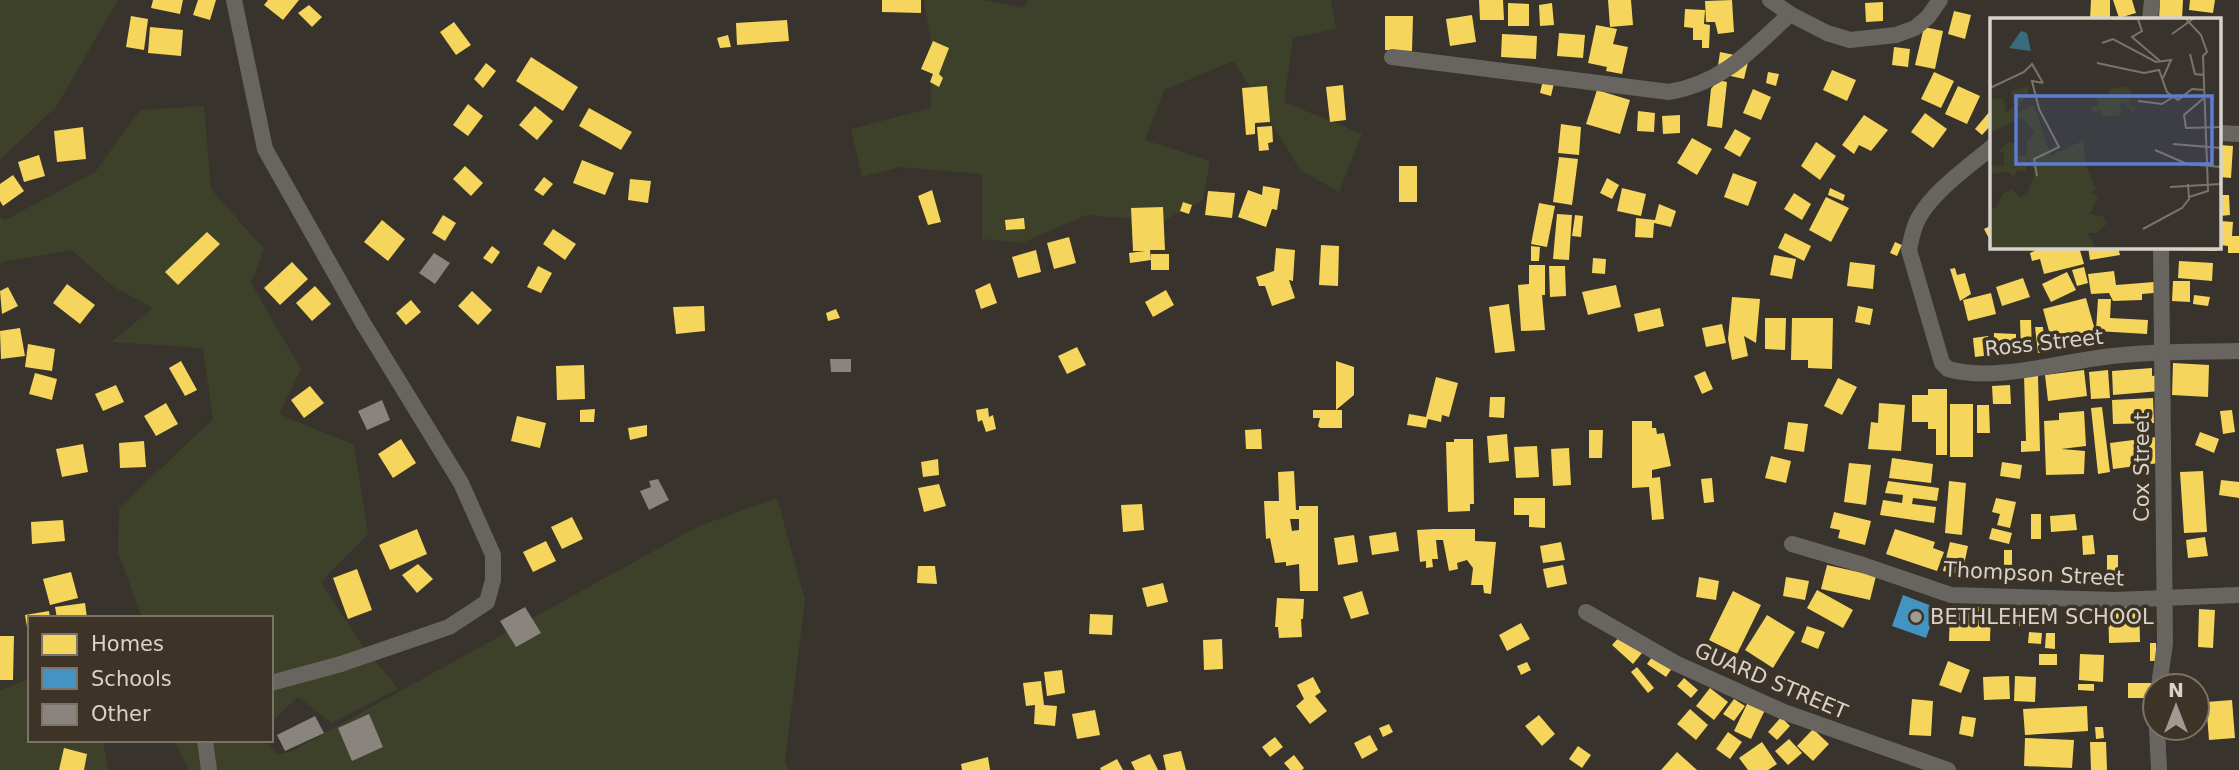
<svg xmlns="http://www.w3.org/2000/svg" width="2239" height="770" viewBox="0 0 2239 770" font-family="'DejaVu Sans',sans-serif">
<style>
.green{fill:#3d4129}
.homes{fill:#f6d55c;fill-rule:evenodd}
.schools{fill:#4393c3}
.building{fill:#89847e}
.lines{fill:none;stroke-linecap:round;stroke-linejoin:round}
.minor{stroke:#686560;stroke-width:16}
.poi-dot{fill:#9f9a93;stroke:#3d3427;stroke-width:2.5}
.labels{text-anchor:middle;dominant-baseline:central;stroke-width:7;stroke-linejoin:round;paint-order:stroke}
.street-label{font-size:21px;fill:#d7d2ca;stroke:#3d3427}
.poi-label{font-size:21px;fill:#d7d2ca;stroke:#3d3427;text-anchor:start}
.inset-road{fill:none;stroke:#78736b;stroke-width:2}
.view{fill:#5e7cd3;fill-opacity:0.15;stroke:#5e7cd3;stroke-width:3.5}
.inset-edge{fill:none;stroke:#d7d2ca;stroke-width:3.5}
</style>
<rect width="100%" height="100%" fill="#38332c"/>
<g class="green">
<polygon points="0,0 118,0 56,107 0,160"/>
<polygon points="924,0 983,0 1024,8 1029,0 1331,0 1336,29 1293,38 1284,102 1362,134 1339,192 1300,170 1234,61 1164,90 1145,140 1210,161 1203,200 1163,221 1086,215 1022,243 982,239 982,174 900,167 862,177 851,129 931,108 932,48"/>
<polygon points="204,106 211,189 264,249 251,283 301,369 279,414 354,445 368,534 321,582 360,642 398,689 332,723 298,697 271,723 271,618 142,618 118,552 119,508 213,419 203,348 111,342 153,308 114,287 71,250 3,262 0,265 0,217 5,220 95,172 140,110"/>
<polygon points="777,498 805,600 785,760 788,770 189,770 174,740 266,740 277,755 292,751 699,526"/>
<polygon points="30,679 30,740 103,740 108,770 0,770 0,690"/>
</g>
<g class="homes">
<polygon points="153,0 183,0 180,14 151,8"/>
<polygon points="198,0 216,0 210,20 193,15"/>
<polygon points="268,0 299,0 283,20 264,5"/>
<polygon points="882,0 921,0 921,13 882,12"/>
<polygon points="1479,0 1503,0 1504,20 1480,20"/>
<polygon points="1608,0 1631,0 1633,25 1610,27"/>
<polygon points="1732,0 1734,32 1718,34 1715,22 1706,22 1705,1"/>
<polygon points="2091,0 2110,0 2110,19 2090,19"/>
<polygon points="2113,0 2132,0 2136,13 2119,18"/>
<polygon points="2160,0 2183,0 2182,19 2159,19"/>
<polygon points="2190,0 2215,0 2213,13 2189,10"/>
<polygon points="1883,2 1883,21 1866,22 1865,3"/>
<polygon points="1508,3 1529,4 1529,26 1508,26"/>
<polygon points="1552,3 1554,25 1540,26 1539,5"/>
<polygon points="309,5 322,17 312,27 298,13"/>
<polygon points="1685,9 1705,10 1704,24 1710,25 1709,48 1702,48 1702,40 1693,40 1693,28 1684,27"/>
<polygon points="1954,11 1971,15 1965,39 1948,34"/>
<polygon points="1472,15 1476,42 1450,46 1446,19"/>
<polygon points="131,16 148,19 144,50 126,47"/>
<polygon points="1385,16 1413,16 1412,51 1385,50"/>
<polygon points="787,20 789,41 737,45 736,23"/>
<polygon points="454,22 471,45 456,55 440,32"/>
<polygon points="1596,25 1617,29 1613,44 1628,47 1622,74 1606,71 1607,67 1588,63"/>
<polygon points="150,27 183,30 181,56 148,53"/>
<polygon points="1924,27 1943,31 1935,69 1915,65"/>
<polygon points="1559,33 1585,35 1583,58 1557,56"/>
<polygon points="1502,34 1537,36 1536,59 1501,57"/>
<polygon points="728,35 731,47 720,48 717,38"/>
<polygon points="933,41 949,48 939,74 943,78 939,87 930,82 933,74 921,69"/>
<polygon points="1894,47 1910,49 1908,67 1892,65"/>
<polygon points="1720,52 1749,58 1744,79 1717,73"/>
<polygon points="531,57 578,87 563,111 516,81"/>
<polygon points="486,63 496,71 483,88 474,79"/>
<polygon points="1832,70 1856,80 1847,101 1823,90"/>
<polygon points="1768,72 1779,74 1776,86 1766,83"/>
<polygon points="1934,72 1954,81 1941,108 1921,99"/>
<polygon points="1543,80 1554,83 1551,96 1540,93"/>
<polygon points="1718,80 1727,82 1722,128 1707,126 1711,89"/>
<polygon points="1343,85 1346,120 1330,122 1326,87"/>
<polygon points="1267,86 1270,122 1255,123 1255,134 1246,135 1242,88"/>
<polygon points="1958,86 1980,96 1967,124 1945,114"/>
<polygon points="1753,89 1771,97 1761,120 1743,113"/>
<polygon points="1597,90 1630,100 1620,134 1586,124"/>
<polygon points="468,104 483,116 468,136 453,125"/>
<polygon points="535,106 553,121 537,140 519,125"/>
<polygon points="589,108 632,132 621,150 579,126"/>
<polygon points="1638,111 1655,113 1654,132 1637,131"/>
<polygon points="1990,111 1992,124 1982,135 1975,129"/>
<polygon points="1925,113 1947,129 1933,148 1911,132"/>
<polygon points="1680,115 1680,133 1663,134 1662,116"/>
<polygon points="1864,115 1888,130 1871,151 1859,145 1854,154 1842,145"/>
<polygon points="1561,124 1581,127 1579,155 1558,153"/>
<polygon points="1272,126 1273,142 1268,143 1269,150 1259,151 1257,127"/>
<polygon points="83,127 86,159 57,162 54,131"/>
<polygon points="1735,129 1751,138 1740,157 1724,148"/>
<polygon points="1692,138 1712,149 1697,175 1677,163"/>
<polygon points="1816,142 1836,156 1820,180 1801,166"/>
<polygon points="2220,145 2233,146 2231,178 2220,177"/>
<polygon points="39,155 45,176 24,182 18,162"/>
<polygon points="1559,157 1578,159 1572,205 1553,202"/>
<polygon points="582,160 614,173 605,195 573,183"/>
<polygon points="465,166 483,183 471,196 453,179"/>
<rect x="1399" y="166" width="18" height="36"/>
<polygon points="1733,173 1757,182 1748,206 1724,197"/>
<polygon points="13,175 24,191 3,206 0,201 0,184"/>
<polygon points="544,177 553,184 543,196 534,190"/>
<polygon points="1607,178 1619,185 1612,199 1600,193"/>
<polygon points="630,179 651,181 648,203 628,200"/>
<polygon points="1263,186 1280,189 1277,210 1272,209 1266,227 1238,217 1248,190 1262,195"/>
<polygon points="1622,188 1646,194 1641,216 1617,211"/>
<polygon points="1830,188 1845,195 1843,201 1828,195"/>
<polygon points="932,190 941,222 928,225 918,196"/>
<polygon points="1208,191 1235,193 1232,218 1205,215"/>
<polygon points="1794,193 1811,204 1802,220 1784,209"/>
<polygon points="2220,195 2229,195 2230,215 2220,216"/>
<polygon points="1826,197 1849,208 1831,242 1809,230"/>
<polygon points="1183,202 1192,205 1189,214 1180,211"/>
<polygon points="1539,203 1555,206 1547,247 1531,244"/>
<polygon points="1659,204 1676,211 1671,227 1654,223 1653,238 1635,237 1636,218 1655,220"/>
<polygon points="1163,207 1165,250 1150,250 1151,260 1130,263 1129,253 1145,251 1133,251 1131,208"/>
<polygon points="1557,214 1572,215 1569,260 1553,259"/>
<polygon points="443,215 456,223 445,241 432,233"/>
<polygon points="1575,215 1583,216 1581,237 1572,236"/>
<polygon points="1024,218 1025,229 1006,230 1005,220"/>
<polygon points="382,220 405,239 388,261 364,242"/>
<polygon points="2221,221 2233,222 2232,236 2239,236 2239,253 2228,253 2228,246 2220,245"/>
<polygon points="1992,225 1992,244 1984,229"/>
<polygon points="553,229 576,244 565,260 543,244"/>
<polygon points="207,232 220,244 178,285 165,272"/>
<polygon points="1785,233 1811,246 1804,261 1778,248"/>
<polygon points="1069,237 1076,263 1054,269 1047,243"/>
<polygon points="1895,242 1902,245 1897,256 1890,253"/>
<polygon points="1321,245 1339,246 1338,286 1319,285"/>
<polygon points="492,246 500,252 492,264 483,258"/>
<polygon points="1531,246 1540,247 1539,261 1531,261"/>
<polygon points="2043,247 2079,247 2084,264 2044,274 2040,259 2032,261 2030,253"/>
<polygon points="2088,247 2118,247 2120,255 2090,260"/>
<polygon points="2180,247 2217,247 2217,251 2180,250"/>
<polygon points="1276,248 1295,250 1293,281 1289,280 1295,298 1272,306 1265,286 1259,286 1256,277 1274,271"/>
<polygon points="1036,250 1041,272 1018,278 1012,257"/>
<rect x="1151" y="254" width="18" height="16"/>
<polygon points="1774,255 1796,259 1792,279 1770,275"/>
<polygon points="1593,258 1606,259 1605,274 1592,273"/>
<polygon points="2179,261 2213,263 2212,281 2178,278"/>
<polygon points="292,262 308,279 280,305 264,288"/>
<polygon points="1850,262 1875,265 1873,289 1847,286"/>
<polygon points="1529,265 1545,265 1545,295 1542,295 1545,330 1521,331 1518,285 1529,284"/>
<polygon points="538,266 552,273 541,293 527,287"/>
<polygon points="1549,266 1565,266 1566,296 1550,297"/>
<polygon points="2084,267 2088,283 2077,286 2072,270"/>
<polygon points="1955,268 1957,275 1965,273 1971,294 1960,301 1950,269"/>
<polygon points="2114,271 2116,285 2154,282 2154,293 2142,294 2142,300 2113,301 2109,293 2091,294 2088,274"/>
<polygon points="2067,272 2076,290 2051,302 2042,284"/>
<polygon points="2023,278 2030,297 2002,306 1996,287"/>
<polygon points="2173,281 2190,281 2190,302 2172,301"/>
<polygon points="990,283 997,303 981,309 975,290"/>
<polygon points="67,284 95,305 80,324 53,303"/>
<polygon points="1616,285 1621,307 1588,315 1582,292"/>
<polygon points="315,286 331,304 312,321 296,303"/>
<polygon points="8,287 18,306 2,314 0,291"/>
<polygon points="1166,290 1174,305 1153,317 1145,302"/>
<polygon points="472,291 492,310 478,325 458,306"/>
<polygon points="1991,293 1996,314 1968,321 1963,300"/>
<polygon points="2194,295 2210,297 2208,306 2193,304"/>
<polygon points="1732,297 1760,299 1756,343 1744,336 1748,356 1732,360 1728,339"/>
<polygon points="2086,298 2096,334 2053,346 2043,309"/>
<polygon points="2098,299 2111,299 2110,318 2148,320 2147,334 2096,331"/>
<polygon points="411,300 421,312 406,325 396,313"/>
<polygon points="1509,304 1515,351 1495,353 1489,307"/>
<polygon points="704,306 705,331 676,334 673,307"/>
<polygon points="1858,306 1873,309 1870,325 1855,322"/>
<polygon points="1660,308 1664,326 1638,332 1634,314"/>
<polygon points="836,309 840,318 828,321 826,313"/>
<polygon points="1765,318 1786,318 1785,350 1765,349"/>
<polygon points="1792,318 1833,318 1832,369 1808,368 1808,360 1791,360"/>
<polygon points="2020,320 2031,320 2032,351 2021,351"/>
<polygon points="1722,324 1726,343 1706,347 1702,328"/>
<polygon points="2035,327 2043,327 2045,352 2038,353"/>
<polygon points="20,328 25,356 1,359 0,331"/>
<polygon points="1994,333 2016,334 2016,355 1993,355"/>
<polygon points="1988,336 1991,355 1975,357 1973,338"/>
<polygon points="28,344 55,349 52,371 25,367"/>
<polygon points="1077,347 1086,365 1067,374 1058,356"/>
<polygon points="181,361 197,390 185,396 169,368"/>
<polygon points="1336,361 1354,367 1354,395 1336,410 1342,410 1342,428 1320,428 1318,426 1320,418 1313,418 1313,410 1336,410"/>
<polygon points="2173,363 2209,365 2208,397 2172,395"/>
<polygon points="584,365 585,399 557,400 556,366"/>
<polygon points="2152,368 2152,376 2159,375 2160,391 2113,395 2112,371"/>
<polygon points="2084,370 2087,396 2048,401 2045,375"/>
<polygon points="2108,370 2110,398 2091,399 2089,372"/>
<polygon points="1705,371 1713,389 1702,394 1694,376"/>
<polygon points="35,373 57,379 52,400 29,394"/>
<polygon points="2024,376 2038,376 2040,451 2021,452 2021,441 2026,441"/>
<polygon points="1436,377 1458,383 1449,417 1442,415 1441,422 1428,419 1426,428 1407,425 1409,414 1426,417"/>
<polygon points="1838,378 1857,387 1842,415 1824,406"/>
<polygon points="116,385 124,402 103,411 95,394"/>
<polygon points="2010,385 2011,404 1993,404 1992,386"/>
<polygon points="310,386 324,403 304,418 291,400"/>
<polygon points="1928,389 1947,389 1947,455 1936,455 1936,429 1928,429 1928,422 1912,422 1912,395 1928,395"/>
<polygon points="1490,397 1505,397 1504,418 1489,417"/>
<polygon points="2153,398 2154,423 2113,424 2112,400"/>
<polygon points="166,403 178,424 156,436 144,416"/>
<polygon points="1879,403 1905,405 1901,451 1868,449 1871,422 1878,423"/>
<rect x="1950" y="404" width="23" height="53"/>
<polygon points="1977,405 1989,405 1990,433 1977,433"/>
<polygon points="2102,407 2110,472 2098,474 2091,408"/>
<polygon points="988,408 989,417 993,415 996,429 986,432 982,420 978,422 976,410"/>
<polygon points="595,409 594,422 580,422 580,410"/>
<polygon points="2232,410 2235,432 2223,434 2220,411"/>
<polygon points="2084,411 2086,446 2061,449 2085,451 2084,474 2046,475 2044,421 2059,420 2059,413"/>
<polygon points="517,416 546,423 540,448 511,441"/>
<polygon points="1632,421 1652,421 1652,428 1656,428 1657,434 1664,433 1671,466 1652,470 1652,478 1660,477 1664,519 1652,520 1649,487 1632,488"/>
<polygon points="1788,422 1808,424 1804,452 1784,449"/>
<polygon points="647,425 647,436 630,440 628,428"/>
<polygon points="1261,429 1262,449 1246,449 1245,430"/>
<polygon points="1589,430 1603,430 1602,458 1589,458"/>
<polygon points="2200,432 2219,439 2214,453 2195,445"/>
<polygon points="1507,434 1509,461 1489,463 1487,436"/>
<polygon points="2156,437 2159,463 2113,469 2110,443"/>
<polygon points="401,439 416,463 393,478 378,454"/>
<polygon points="1454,439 1473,439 1474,504 1470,504 1470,511 1448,512 1446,442 1454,442"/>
<polygon points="144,441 146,467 120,468 119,443"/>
<polygon points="83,444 88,472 62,477 56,449"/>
<polygon points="1537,446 1539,477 1516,478 1514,447"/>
<polygon points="1569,448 1571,485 1553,486 1551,449"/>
<polygon points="1771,456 1791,461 1786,483 1765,478"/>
<polygon points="1892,458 1933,464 1931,483 1889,478"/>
<polygon points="938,459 939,475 923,477 921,462"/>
<polygon points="2002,462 2022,465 2020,479 2000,476"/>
<polygon points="1849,463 1871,465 1866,505 1844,502"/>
<path d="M1294,471l2,39h3v-4h19v85h-18l-1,-27 -13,2v-4l-11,1 -5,-25 -4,1 -2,-38h15l-1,-29zM1290,519h9v11l-7,1z"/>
<polygon points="2203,471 2207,532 2184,533 2180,472"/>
<polygon points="1712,478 1714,502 1704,503 1701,479"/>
<polygon points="2221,480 2239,482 2239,498 2219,495"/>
<polygon points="1888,481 1939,488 1937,501 1913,498 1912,504 1936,507 1934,523 1880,515 1883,500 1902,503 1903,495 1885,493"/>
<polygon points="1949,481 1966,483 1962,535 1945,533"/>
<polygon points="939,484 946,506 924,512 918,488"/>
<polygon points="1514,498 1545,498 1545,528 1529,527 1529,515 1514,515"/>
<polygon points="1996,498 2016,502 2010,528 1997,525 2000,514 1992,512"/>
<polygon points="1142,504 1144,530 1123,532 1121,505"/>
<polygon points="1834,512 1871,521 1865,545 1838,538 1840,530 1830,528"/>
<rect x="2031" y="514" width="10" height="25"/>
<polygon points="2075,514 2077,530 2051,532 2050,516"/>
<polygon points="572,517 583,539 562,549 551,527"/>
<polygon points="63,520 65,541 32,544 31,522"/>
<polygon points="1992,528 2012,533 2009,544 1989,539"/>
<polygon points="417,529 427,554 390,570 379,545"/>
<polygon points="1434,529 1475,529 1475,541 1496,542 1491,594 1484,593 1483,585 1471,585 1473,568 1467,560 1457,563 1458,569 1449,571 1443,540 1436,540 1438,559 1432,559 1433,567 1426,568 1426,561 1420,562 1417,530"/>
<polygon points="1895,529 1935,542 1933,548 1944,552 1937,571 1886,554"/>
<polygon points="1396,532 1399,551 1372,555 1369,536"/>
<polygon points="1354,535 1358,562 1338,565 1334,538"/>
<polygon points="2093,535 2095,554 2083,555 2082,536"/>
<polygon points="2205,537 2208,556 2188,558 2186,540"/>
<polygon points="546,541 556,561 533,572 523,552"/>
<polygon points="1561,542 1565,560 1543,563 1540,546"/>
<polygon points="1950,542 1968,546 1962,574 1943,571"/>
<rect x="2004" y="550" width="8" height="25"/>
<rect x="2107" y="555" width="11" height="18"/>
<polygon points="418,564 433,579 417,593 402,575"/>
<polygon points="1563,565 1567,584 1547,588 1543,569"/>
<polygon points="1827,565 1876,576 1870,600 1821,589"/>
<polygon points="918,566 935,566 937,584 917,583"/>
<polygon points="357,569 372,610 348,619 333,578"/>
<polygon points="71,572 78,598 50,605 43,579"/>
<polygon points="1699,577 1719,581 1716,600 1696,597"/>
<polygon points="1786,577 1809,581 1805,600 1783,596"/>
<polygon points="1163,583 1168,602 1147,607 1142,588"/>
<polygon points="1817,590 1853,610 1843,628 1807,608"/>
<polygon points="1362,591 1369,614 1351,619 1343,597"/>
<polygon points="1733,591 1761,605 1737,654 1709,640"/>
<polygon points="1277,598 1304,599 1303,619 1301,619 1302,637 1279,638 1278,627 1275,627"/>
<polygon points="2139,602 2140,642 2109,643 2108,603"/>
<polygon points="85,603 87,618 57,618 55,607"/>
<polygon points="2020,606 2032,607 2031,627 2019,626"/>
<polygon points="1950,607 1991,607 1990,641 1949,641"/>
<polygon points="2199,609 2215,610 2213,648 2198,647"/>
<polygon points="49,611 50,618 30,618 28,633 25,615"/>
<polygon points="2038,612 2045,612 2046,625 2039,625"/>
<polygon points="1090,614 1113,615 1112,635 1089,634"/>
<polygon points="1767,615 1795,632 1773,668 1745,650"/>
<polygon points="1521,623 1530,639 1507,651 1499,635"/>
<polygon points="1807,626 1825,632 1818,649 1801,642"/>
<polygon points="2029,632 2042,633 2041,644 2028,643"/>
<polygon points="2046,633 2055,633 2055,649 2045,648"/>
<polygon points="1622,634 1642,653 1633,664 1612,645"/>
<polygon points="0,636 14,636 13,680 0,680"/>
<polygon points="1222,639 1223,669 1204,670 1203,640"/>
<rect x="2150" y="643" width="6" height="18"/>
<polygon points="1654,654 1673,667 1666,677 1647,664"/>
<rect x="2039" y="654" width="18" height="11"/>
<polygon points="2080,654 2104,655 2103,682 2079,680"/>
<polygon points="1948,661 1970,670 1961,693 1939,685"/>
<polygon points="1527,662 1531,670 1521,675 1517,666"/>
<polygon points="1637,667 1654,688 1648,693 1631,672"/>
<polygon points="1062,670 1065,693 1047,696 1044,672"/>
<polygon points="2009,676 2010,699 1984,700 1983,677"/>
<polygon points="2015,676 2036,677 2035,702 2014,701"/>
<polygon points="1313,677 1321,692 1315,696 1327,711 1310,724 1296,706 1304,699 1297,685"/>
<polygon points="1684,678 1698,690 1691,698 1677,686"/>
<polygon points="1041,681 1044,705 1057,706 1055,726 1034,724 1035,705 1026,706 1023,683"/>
<rect x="2128" y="683" width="23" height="15"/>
<polygon points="2078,684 2094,684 2094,691 2078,690"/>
<polygon points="1710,688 1728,702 1714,720 1696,706"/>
<polygon points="1734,699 1745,706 1734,721 1723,714"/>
<polygon points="1912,699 1933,701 1931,736 1909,735"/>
<polygon points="2232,700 2235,738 2209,740 2206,702"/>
<polygon points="1748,702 1765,710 1751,739 1734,731"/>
<polygon points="2087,706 2088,731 2025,735 2023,709"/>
<polygon points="1690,709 1708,725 1696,740 1677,724"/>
<polygon points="1095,710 1100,735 1077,739 1072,714"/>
<polygon points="1539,715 1555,734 1542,746 1525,726"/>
<polygon points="1962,716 1976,718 1973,737 1959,734"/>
<polygon points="1781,717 1790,726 1777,740 1768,732"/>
<polygon points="1389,724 1393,732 1383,737 1379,728"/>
<polygon points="2095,727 2103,727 2104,738 2096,739"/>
<polygon points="1813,729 1829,744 1813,761 1797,746"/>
<polygon points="1728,732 1742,742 1730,759 1716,749"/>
<polygon points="1370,735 1378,750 1362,759 1354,743"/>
<polygon points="1275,737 1283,747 1270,757 1262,747"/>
<polygon points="2025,738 2074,740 2072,768 2024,766"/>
<polygon points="1789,739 1802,753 1788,765 1775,751"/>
<polygon points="1762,742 1777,764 1768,770 1748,770 1739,758"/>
<polygon points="2090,742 2106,742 2107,770 2091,770"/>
<polygon points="1578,746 1591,755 1582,768 1569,759"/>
<polygon points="64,748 87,754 84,770 59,770"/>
<polygon points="1181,751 1186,770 1166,770 1163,755"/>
<polygon points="1677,752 1697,770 1661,770"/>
<polygon points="1150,754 1158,770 1135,770 1131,762"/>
<polygon points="1294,755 1304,768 1302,770 1290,770 1284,763"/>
<polygon points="988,757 990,770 962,770 961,764"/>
<polygon points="1117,759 1123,770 1101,770 1100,768"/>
</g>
<polygon class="schools" points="1903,595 1937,608 1926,638 1892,626"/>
<g class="building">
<polygon points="434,253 450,263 435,284 419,273"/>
<polygon points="830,359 851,359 851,372 831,372"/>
<polygon points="382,400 390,420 367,430 358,411"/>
<polygon points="658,479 669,500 649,510 640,491 651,487 649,481"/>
<polygon points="525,607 541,633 516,647 500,621"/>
<polygon points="369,714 383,747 352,761 338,728"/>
<polygon points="315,716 324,733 285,751 277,735"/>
</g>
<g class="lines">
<g class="minor">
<polyline points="234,0 265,149 363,323 461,483 493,555 493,580 487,602 449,627 341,664 271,683"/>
<polyline points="1770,0 1790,14 1827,33 1850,40 1896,35 1915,28 1928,17 1940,0"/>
<polyline points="2150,19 2152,0"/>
<path d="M1392,57l277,35c54,-9 82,-42 121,-78"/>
<polyline points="2220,133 2239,134"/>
<path d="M1992,147c-23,19 -60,45 -74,72 -5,9 -7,21 -9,31l33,113 6,6c45,13 109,-6 156,-12 44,-6 90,-5 135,-6"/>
<polyline points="1792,544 1863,565 1951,595 2114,600 2239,595"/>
<polyline points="1586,612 1675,663 1784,712 1948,770"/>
<polyline points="2159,686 2165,643 2161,247"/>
<polyline points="2157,728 2159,770"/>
<polyline points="205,740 209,770"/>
</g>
</g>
<circle class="poi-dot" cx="1916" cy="617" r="7"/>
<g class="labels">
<g class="street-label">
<text transform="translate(2044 343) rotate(-6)">Ross Street</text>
<text transform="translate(2142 467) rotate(-90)">Cox Street</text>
<text transform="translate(2034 574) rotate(3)">Thompson Street</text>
<text transform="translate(1771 681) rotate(23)">GUARD STREET</text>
</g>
<g class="poi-label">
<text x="1930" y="617">BETHLEHEM SCHOOL</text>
</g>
</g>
<g transform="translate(1990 18)">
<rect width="231" height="231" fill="#38332c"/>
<path d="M136,68l5,4 -2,15 7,3 -3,5 -9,-11 -6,2 4,6 -4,6 -16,1v-6l-10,1 -1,-4 7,-3 -1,-10 9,2 4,-8zM35,69h4l-2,8 -13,19 20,-9 17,51 33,-16 1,23 11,25 -5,5 7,4 -8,17 14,3 3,7 -11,9h-8l7,15h-105v-41l7,1 5,-14 10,-5 8,9 7,-4 8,-22 -8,-15 -1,15 -9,-2 -3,7 -7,-6 -17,3v-8l14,-1v-11l-5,-3 9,-9 8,1 -2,14 13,-2v-14l8,-8 -13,-15 -32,15v-34l13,-1 3,15 8,-7 -3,-15z" fill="#3d4129"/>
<path d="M31,13l6,2 4,18 -22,-3z" fill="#3b6b7f"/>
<path class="inset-road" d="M122,1h25M148,1l4,12 -10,6 28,24M196,1l15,16 6,17 -4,4 5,135 -19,6M182,16l21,-15M112,25l11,-4 43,23 15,-2 -8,18M200,36l5,20 9,1M107,45l47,10 15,-3 8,22 11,8 14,-11 13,1M0,70l34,-16 8,-8 11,19M214,80l-20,17 2,13 35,-1M148,83l24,3 11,-7M183,126l48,4M165,132l32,14 34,3M47,158l-3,-17 25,-12 -20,-38 -7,-28 11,2M180,169l51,-3M153,211l39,-21 7,-9 -1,-15"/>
<path class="view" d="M26,78h196v68h-196z"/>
<rect width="231" height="231" class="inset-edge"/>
</g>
<rect x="28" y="616" width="245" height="126" fill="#3d3427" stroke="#7b7368" stroke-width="2"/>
<rect x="42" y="634" width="35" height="21" fill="#f6d55c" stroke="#7b7368" stroke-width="2"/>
<text x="91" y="651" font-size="21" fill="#d7d2ca">Homes</text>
<rect x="42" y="668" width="35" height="21" fill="#4393c3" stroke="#7b7368" stroke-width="2"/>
<text x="91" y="686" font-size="21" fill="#d7d2ca">Schools</text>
<rect x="42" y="704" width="35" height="21" fill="#89847e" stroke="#7b7368" stroke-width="2"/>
<text x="91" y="721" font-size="21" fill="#d7d2ca">Other</text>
<g transform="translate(2176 707)"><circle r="33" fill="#3d3427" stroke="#7b7368" stroke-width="2"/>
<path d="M0-5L12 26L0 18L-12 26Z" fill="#9f9a93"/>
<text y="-10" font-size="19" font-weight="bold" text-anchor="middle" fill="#d7d2ca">N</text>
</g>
</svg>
